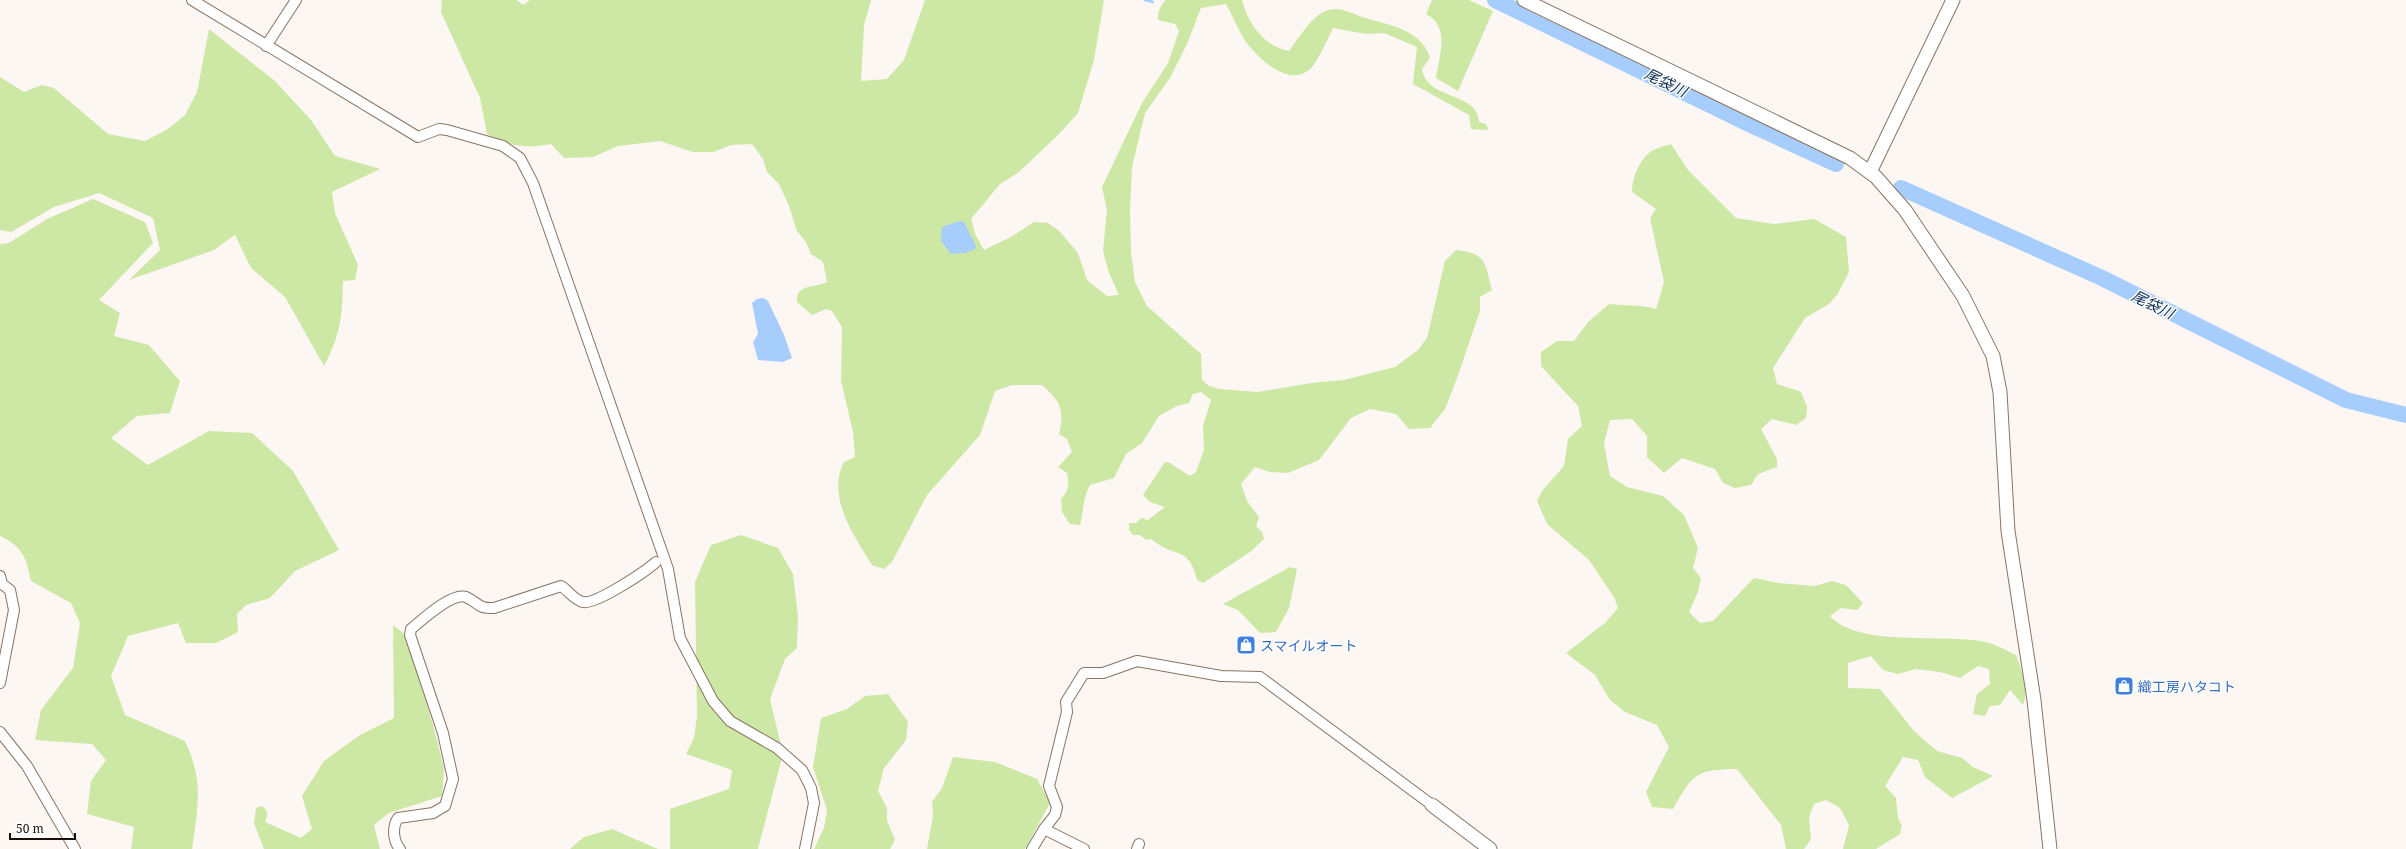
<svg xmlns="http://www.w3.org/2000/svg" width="2406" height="849" viewBox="0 0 2406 849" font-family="'Noto Serif','Noto Sans JP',serif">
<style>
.green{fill:#cde7a4}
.water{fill:#a6cdfb}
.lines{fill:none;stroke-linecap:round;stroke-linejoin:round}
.stream{stroke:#a6cdfb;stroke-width:2.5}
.river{stroke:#a6cdfb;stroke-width:16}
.minor-casing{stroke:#8a7462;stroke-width:12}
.tertiary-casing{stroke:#8a7462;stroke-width:15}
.minor{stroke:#fff;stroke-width:10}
.tertiary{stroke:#fff;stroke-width:13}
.labels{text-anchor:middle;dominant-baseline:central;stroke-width:3;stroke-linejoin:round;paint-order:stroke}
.shop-label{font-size:14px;fill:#366cbe;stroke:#fff;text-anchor:start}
.water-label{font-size:15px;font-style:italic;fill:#0a2d51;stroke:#fff}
</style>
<rect width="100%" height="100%" fill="#fcf7f3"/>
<g class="green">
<path d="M442,0h75l6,5 7,-5h341l-7,25 -3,56 26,-2 17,-19 21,-60h179l-10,60 -16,53 -18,20 -41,39 -19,12 -29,35 4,15 9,16 27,-13 23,-15 14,1 11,8 19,22 9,27 20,16 12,-1 -10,-22 -6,-22 4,-41 -5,-23 40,-84 26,-40 11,-32 -4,-7 -17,-4c-1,-7 3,-16 8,-20h76c6,23 22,47 47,51 9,-12 24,-37 39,-41 14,-4 25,5 38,8 25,8 55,11 64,40l-8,11c5,32 56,22 57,53l7,2 3,6 -18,-1 -2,-14 -56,-31 4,-37 -33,-14 -18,1 -33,-6c-5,10 -16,36 -24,42 -21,17 -51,-12 -63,-28 -8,-12 -13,-26 -20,-38l-25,4 -14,36 -17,34 -25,35 -13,54 -2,44 1,41 4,30 12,24 54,48 1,26 7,6 10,3 39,3 53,-9 33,-3 51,-13 23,-17 9,-12 18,-77 11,-11c31,3 29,13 36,40l-12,7v14l-24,70 -11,28 -15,19 -21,1 -13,-15 -26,-5 -19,9 -32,42 -31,13 -18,-1 -15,-5 -14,17 6,17 12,16 -3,9 6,6 2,7 -14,13 -47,31 -6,-3c-8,-35 -22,-21 -46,-41l-5,1 -6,-5h-7l-4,-5v-7h7l5,-5 7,2 17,-13 -15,-5 -7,-7 22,-33 5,1 20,13 6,-4 8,-22 -1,-24 8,-26 -10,-8 -8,2 -4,9 -12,3 -18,10 -17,27 -16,11 -12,24 -24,7c-8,16 -6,24 -10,40l-10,-1 -8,-12 -1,-13c8,-8 8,-15 6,-26l-9,-6 14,-15 -5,-13 -8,-5c6,-25 1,-33 -17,-49h-30l-17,6 -15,44 -53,60 -35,67 -8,7 -12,-4c-18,-29 -46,-69 -28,-103l11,-5 -2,-25 -12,-51 1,-54 -10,-16 -6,-2 -14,6 -15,-13c-1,-19 17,-13 30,-20l-4,-20 -12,-8 -5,-12 -9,-11 -8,-25 -10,-22 -12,-12 -4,-13 -11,-15 -21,1 -18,7h-20l-33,-11 -42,5 -25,11 -29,1 -13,-14c-28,5 -40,2 -64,-10l-7,-36 -39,-86z"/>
<path d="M1432,0h37l24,11 -35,80 -22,-13c3,-22 15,-51 -10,-64z"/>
<path d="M209,29l66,52 36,39 24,36 45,13 -48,23 3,21 23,52 -3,15 -12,1c-1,36 -2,53 -19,85l-39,-69 -34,-29 -16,-33 -21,15 -85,30 31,-30 -7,-32 -54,-25 -45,14 -43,25 -11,-2v-153l24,15 18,-7 12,3 54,46 37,7 23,-12 17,-14 12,-23z"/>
<path d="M1671,144l17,26 48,48 38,6 40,-5 32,18 3,35 -12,23 -8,9 -24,14 -32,50 4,16 24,8 6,15 -1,11 -10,7 -24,-6 -11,10 16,30v8l-19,7 -7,11 -16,3 -12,-5 -8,-14 -33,-11 -18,15 -17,-16v-21l-15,-17 -22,1 -6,23 6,33 17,11 36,9 21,19 14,33 -5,20 8,10 -3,14 -9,20 11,11 13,-2 41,-43 24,5 37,3 17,-5 14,4 17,18 -6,7 -16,-2 -11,8c29,32 114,17 155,26 11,2 22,9 31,13 6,17 13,33 7,50l-13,-15 -10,15 -10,1 -5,10 -12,-2 4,-20 13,-10 -1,-15 -11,-3 -18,12 -20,-6 -24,-3 -18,5 -15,-4 -12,-14 -23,7v25l32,1 35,43 22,19 25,7 11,9 20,9 -41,22 -27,-21 -7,-17 -15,-3 -18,29 11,12 2,20 4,8 -2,8 -24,15h-33l6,-24 -9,-17 -14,-8 -12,4 -5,13 2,22 -7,10h-18l-5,-24 -44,-56c-42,1 -43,4 -64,40l-21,-2 -6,-15 23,-45 -12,-22 -32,-13 -15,-12 -15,-25 -29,-22 39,-30 13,-15 -4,-11 -25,-37 -42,-36 -10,-23 5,-10 22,-25 4,-27 14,-13 -4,-20 -37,-40v-14l16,-11h17l14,-19 21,-18c16,2 32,0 47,5l8,-27 -14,-64 6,-9 -24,-17c0,-14 7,-31 18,-40 6,-4 15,-6 21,-8z"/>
<path d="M93,199l52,23 8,21 -54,57 21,13 -6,23 35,9 31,36 -10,32 -33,3 -26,22 37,27 61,-34 43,2 41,38 46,79 -44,21 -25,27 -24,7 -9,9 1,18 -22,11h-30l-8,-20 -50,13 -17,40 14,39 60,26c19,40 13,65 7,108h-61l3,-22 -47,-13 4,-33 15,-21 -14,-16 -57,-4 6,-30 32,-42 7,-45 -9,-20 -40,-22c-5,-24 -8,-34 -31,-45v-292l9,-1 38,-24z"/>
<polygon points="741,535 778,548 793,574 798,616 797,648 785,659 770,699 783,754 758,849 670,849 670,809 729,789 732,770 686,754 694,738 697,716 695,582 711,545"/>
<polygon points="1290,567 1297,569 1289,608 1276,632 1260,633 1238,610 1223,604"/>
<path d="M393,625l14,11 27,93 10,39 -2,28 -53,17 -15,12 6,24h-116l-10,-26 2,-15 6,-2c7,5 6,9 3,16l36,16 11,-9 -10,-33 22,-35 36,-26 34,-17z"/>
<polygon points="888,694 908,722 906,740 884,768 878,791 887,808 887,820 895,840 890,849 814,849 824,828 827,810 813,767 821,718 847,709 865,696"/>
<polygon points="953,757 995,762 1037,779 1050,803 1025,849 927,849 933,816 932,802 942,788"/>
<polygon points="612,829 658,849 570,849 584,837"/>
</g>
<g class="water">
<polygon points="960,221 964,222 976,246 975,249 965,253 951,254 941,241 942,227"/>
<polygon points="763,298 768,301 784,335 792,358 783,362 758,360 753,342 758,334 752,303 757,299"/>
</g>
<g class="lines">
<polyline class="stream" points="1145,0 1153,2"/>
<g class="river">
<polyline points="1495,0 1751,125 1836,164"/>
<polyline points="1901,188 2102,278 2346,400 2406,415"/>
</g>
<g class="minor-casing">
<g id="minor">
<polyline points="192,0 418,137 439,129 447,130 503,146 520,158 533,183 668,569 680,638 713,701 730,721 777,748 802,770 811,788 814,803 805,849"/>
<polyline points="266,46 296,0"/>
<polyline points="0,576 2,584 10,590 14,610 0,683"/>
<polyline points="0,732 27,766 75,849"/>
<path d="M400,849c-7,-8 -8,-22 -2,-31l35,-5 12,-7 8,-27 -10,-46 -33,-98 1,-6c11,-9 41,-37 55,-32 13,6 12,12 28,11l67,-22c8,5 13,14 22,16 12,3 62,-30 73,-40"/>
<polyline points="1032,849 1044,829"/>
<polyline points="1084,849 1044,829 1055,815 1057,807 1049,786 1067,712 1066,702 1084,673 1103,673 1137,661 1221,676 1260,677 1432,805"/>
<polyline points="1137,849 1139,844"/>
</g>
</g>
<g class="tertiary-casing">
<g id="tertiary">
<polyline points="1524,0 1850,158 1876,177 1905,210 1963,296 1993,356 2000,392 2008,531 2034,700 2050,849"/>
<polyline points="1870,172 1953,0"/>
<polyline points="1432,805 1490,849"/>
</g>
</g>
<use href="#minor" class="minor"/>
<use href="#tertiary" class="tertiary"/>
</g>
<defs>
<g id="shop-square" transform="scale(1)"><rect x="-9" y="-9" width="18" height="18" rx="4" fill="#3f7fe0" stroke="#fff"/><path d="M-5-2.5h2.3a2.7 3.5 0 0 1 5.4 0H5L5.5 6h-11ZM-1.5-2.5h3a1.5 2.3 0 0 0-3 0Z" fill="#fff"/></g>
</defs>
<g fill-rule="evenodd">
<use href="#shop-square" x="1246" y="645"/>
<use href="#shop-square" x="2124" y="686"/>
</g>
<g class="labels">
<g class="shop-label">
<text x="1260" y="645">スマイルオート</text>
<text x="2138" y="686">織工房ハタコト</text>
</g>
<g class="water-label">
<text transform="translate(1666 82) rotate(26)">尾袋川</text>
<text transform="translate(2153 304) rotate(26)">尾袋川</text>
</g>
</g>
<path d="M10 833v6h65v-6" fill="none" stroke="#170f08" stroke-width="2"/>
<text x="16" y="833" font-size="12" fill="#170f08" stroke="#ffffff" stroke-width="3" paint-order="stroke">50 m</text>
</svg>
